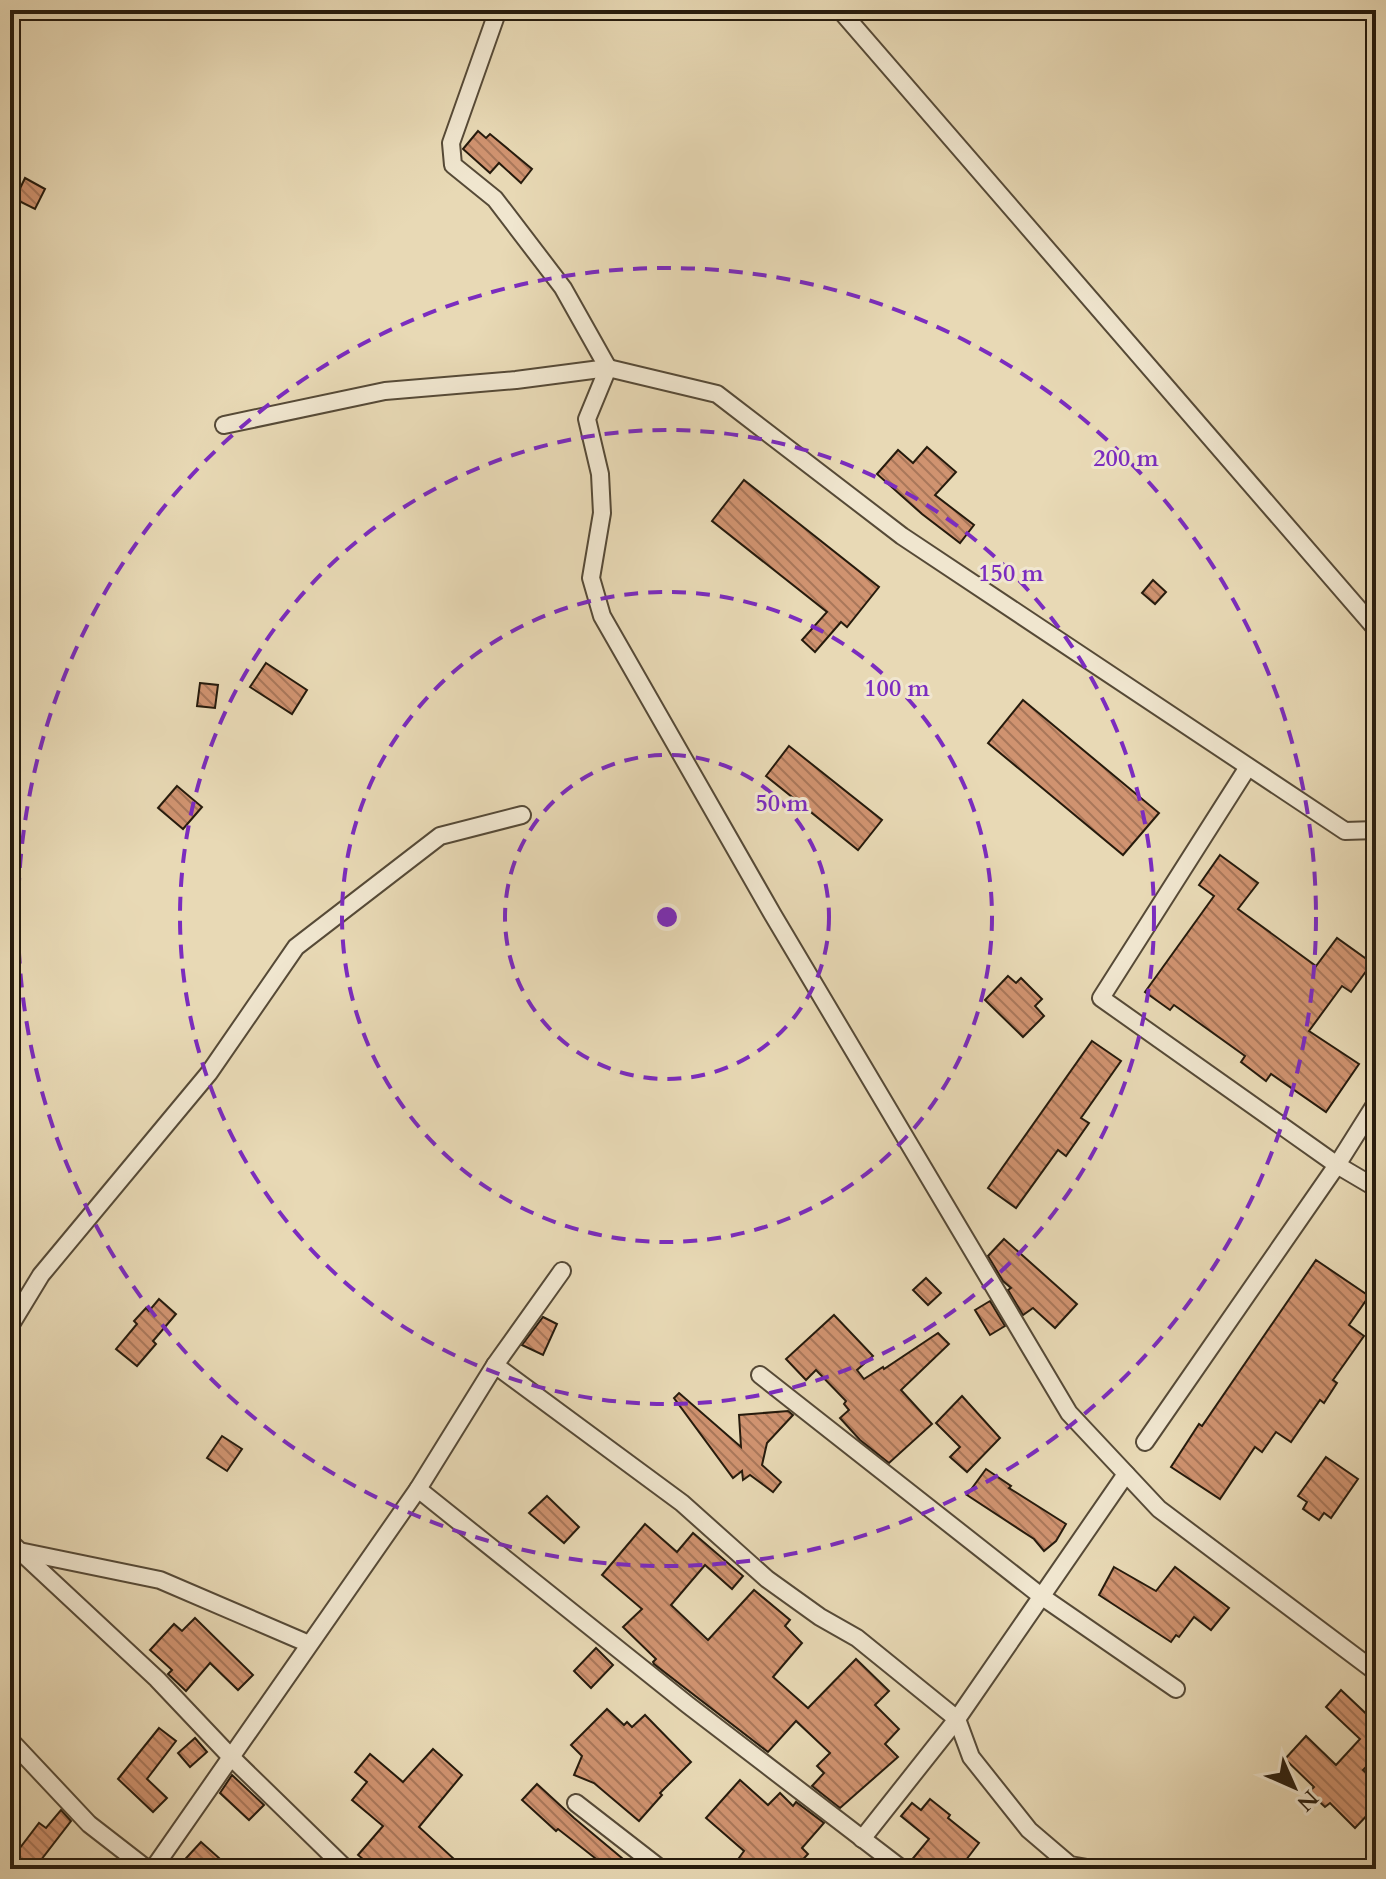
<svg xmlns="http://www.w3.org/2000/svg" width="1386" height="1879" viewBox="0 0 1386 1879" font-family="Cardo,serif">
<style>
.building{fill:url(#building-back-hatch);stroke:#261b0d;stroke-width:2}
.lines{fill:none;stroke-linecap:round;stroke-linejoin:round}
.street-casing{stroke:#564a37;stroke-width:20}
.street{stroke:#f0e6cf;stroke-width:16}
.ring{fill:none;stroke:#7b2cbf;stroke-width:4;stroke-dasharray:14 10}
.centre{fill:#7b2cbf;stroke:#f0e6cf;stroke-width:4}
.ring-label{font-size:24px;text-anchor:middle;font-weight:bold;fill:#7b2cbf;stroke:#f0e6cf;stroke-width:6;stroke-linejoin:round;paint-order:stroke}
</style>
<defs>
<pattern id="building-back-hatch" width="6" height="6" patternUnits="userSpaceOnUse" patternTransform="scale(2)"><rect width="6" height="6" fill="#d09370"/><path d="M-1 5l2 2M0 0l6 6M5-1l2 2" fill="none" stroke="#a9775a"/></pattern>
</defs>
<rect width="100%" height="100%" fill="#e8d9b5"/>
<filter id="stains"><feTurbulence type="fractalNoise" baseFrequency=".0025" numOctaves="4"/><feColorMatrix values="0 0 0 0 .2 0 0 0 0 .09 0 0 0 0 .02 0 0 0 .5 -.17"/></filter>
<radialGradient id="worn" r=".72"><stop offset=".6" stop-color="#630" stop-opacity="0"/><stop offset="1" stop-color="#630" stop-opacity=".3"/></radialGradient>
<g class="building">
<polygon points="478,131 486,138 490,134 532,169 521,183 499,163 490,173 463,149"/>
<polygon points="25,178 45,189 35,209 15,199"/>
<polygon points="927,447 956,472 935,495 974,525 960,543 922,514 877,474 898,450 913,463"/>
<polygon points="744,480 879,587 847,627 841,622 815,652 802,640 827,612 712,521"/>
<polygon points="1153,580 1166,592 1155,604 1142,593"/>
<polygon points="266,663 307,690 292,714 250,687"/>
<polygon points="200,683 218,685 215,708 197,706"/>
<polygon points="1023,700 1159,813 1123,855 988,743"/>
<polygon points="789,746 882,820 858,850 766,776"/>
<polygon points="177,786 202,807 183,829 158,808"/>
<polygon points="1220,855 1258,883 1238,909 1316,966 1337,938 1372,963 1351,992 1342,986 1309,1031 1359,1064 1326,1112 1271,1074 1266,1081 1241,1062 1245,1056 1174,1005 1170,1010 1145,992 1214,896 1199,885"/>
<polygon points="1008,976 1016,983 1021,978 1042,999 1035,1006 1044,1016 1023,1037 985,1000"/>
<polygon points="1092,1041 1121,1061 1081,1118 1089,1123 1066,1156 1058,1150 1016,1208 988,1188"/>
<polygon points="1004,1239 1077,1304 1055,1328 1033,1308 1023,1315 1008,1290 1011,1288 1003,1281 988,1256"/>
<polygon points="1316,1260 1369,1296 1349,1325 1364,1336 1333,1380 1337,1383 1324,1403 1320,1400 1291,1442 1276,1432 1262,1452 1255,1447 1220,1499 1171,1467 1199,1424 1202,1426"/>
<polygon points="926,1278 941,1293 928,1305 913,1290"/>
<polygon points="159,1299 176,1314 153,1341 156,1344 137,1366 116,1349 137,1324 134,1321 146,1308 149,1311"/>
<polygon points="990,1301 1005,1326 990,1335 975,1310"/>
<polygon points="834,1315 873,1356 857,1370 864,1379 883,1367 884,1369 938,1333 949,1344 901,1390 932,1424 889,1463 860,1440 840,1418 849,1410 844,1404 846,1401 816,1370 806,1380 786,1359"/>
<polygon points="543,1317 557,1324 543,1355 522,1345"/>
<polygon points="679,1393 741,1447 739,1415 788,1411 793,1415 767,1443 762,1465 781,1482 773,1492 750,1475 743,1480 742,1471 733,1478 674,1398"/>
<polygon points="962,1396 1000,1438 967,1472 950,1457 960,1447 936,1423"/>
<polygon points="222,1436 242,1449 227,1471 207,1458"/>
<polygon points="1326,1457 1358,1479 1331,1518 1324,1513 1319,1520 1303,1509 1307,1502 1298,1496"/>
<polygon points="986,1469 1011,1486 1009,1488 1066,1524 1056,1541 1044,1551 1034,1539 967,1495"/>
<polygon points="547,1496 579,1527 564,1543 529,1513"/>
<polygon points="645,1524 677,1552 693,1533 743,1576 732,1589 705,1565 671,1605 708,1640 754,1590 790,1620 785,1626 802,1643 773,1677 808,1708 856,1659 889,1691 875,1705 899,1729 885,1744 898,1757 840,1808 812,1786 824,1773 817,1766 830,1753 796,1721 768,1752 654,1664 653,1662 656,1659 623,1627 642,1609 602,1575"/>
<polygon points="1114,1567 1156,1591 1175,1567 1229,1608 1211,1630 1194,1617 1179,1637 1176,1635 1171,1642 1099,1595"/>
<polygon points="195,1618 253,1675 238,1690 210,1663 186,1691 168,1674 172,1670 150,1650 174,1624 182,1631"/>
<polygon points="596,1648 613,1665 591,1688 574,1671"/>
<polygon points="1341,1690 1376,1723 1376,1757 1363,1770 1376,1782 1376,1797 1368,1805 1373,1809 1355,1828 1330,1803 1325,1807 1309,1792 1314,1787 1285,1759 1306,1736 1336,1765 1360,1739 1326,1707"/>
<polygon points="607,1709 624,1725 627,1722 632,1727 645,1715 691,1762 660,1793 662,1795 639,1821 594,1783 574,1775 582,1756 571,1745"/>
<polygon points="159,1728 176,1741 147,1779 167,1798 153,1812 118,1779"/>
<polygon points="195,1738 207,1752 190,1767 178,1753"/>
<polygon points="433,1749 462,1775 419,1827 454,1859 445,1869 375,1869 358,1855 383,1826 352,1800 367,1782 355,1772 370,1754 403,1782"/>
<polygon points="232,1775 264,1805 249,1820 220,1793"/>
<polygon points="740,1780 768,1805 780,1793 793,1806 796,1802 824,1823 802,1848 808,1854 794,1869 731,1869 744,1851 706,1818"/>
<polygon points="537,1784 574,1818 635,1869 609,1869 558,1829 556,1831 522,1800"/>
<polygon points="930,1799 950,1815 948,1818 979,1843 959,1869 913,1869 910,1862 929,1839 901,1816 912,1803 921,1810"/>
<polygon points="61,1810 71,1821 34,1869 10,1869 10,1861 39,1823 46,1828"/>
<polygon points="201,1842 219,1858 208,1869 176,1869"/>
</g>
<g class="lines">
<g class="street-casing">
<g id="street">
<polyline points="498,10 451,143 453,165 495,199 563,288 608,368 587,419 600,474 602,513 591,578 602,616 773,915 1069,1413 1159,1509 1376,1672"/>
<polyline points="840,10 1376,629"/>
<polyline points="224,425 385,391 516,380 608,368 717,394 902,536 1345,831 1376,830"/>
<polyline points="1376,1103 1337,1165 1376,1188"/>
<polyline points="10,1326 41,1275 209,1073 296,947 440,836 522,815"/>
<polyline points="495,1365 682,1503 767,1579 820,1617 857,1638 957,1719 971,1757 1029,1830 1070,1865 1093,1869"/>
<polyline points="760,1375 1041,1596 1176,1689"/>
<polyline points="1145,1442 1337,1165 1101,998 1248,767"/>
<polyline points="418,1489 688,1705 902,1869"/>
<polyline points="10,1542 157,1679 230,1756 346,1869"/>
<polyline points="24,1552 160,1580 309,1644"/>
<polyline points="10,1740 89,1824 147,1869"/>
<polyline points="576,1803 661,1869"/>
<polyline points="862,1839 957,1719 1126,1474"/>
<polyline points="153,1869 418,1489 495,1365 562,1271"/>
</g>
</g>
<use href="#street" class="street"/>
</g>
<g class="ring">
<circle cx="667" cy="917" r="162"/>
<circle cx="667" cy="917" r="325"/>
<circle cx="667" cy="917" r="487"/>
<circle cx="667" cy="917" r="649"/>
</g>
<circle cx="667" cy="917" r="12" class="centre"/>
<g class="ring-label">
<text x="1126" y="466">200 m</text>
<text x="1011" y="581">150 m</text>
<text x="897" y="696">100 m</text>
<text x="782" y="811">50 m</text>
</g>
<rect width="1386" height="1879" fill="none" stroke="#e8d9b5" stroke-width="40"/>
<rect x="12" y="12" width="1362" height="1855" fill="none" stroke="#261b0d" stroke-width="4"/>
<rect x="20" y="20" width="1346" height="1839" fill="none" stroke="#261b0d" stroke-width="2"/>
<g transform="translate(1294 1787) rotate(135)" stroke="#f0e6cf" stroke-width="6" paint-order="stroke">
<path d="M0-6L14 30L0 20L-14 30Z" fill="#261b0d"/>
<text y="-12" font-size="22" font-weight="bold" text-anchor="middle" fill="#261b0d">N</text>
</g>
<rect width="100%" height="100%" filter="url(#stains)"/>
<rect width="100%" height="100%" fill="url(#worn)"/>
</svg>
